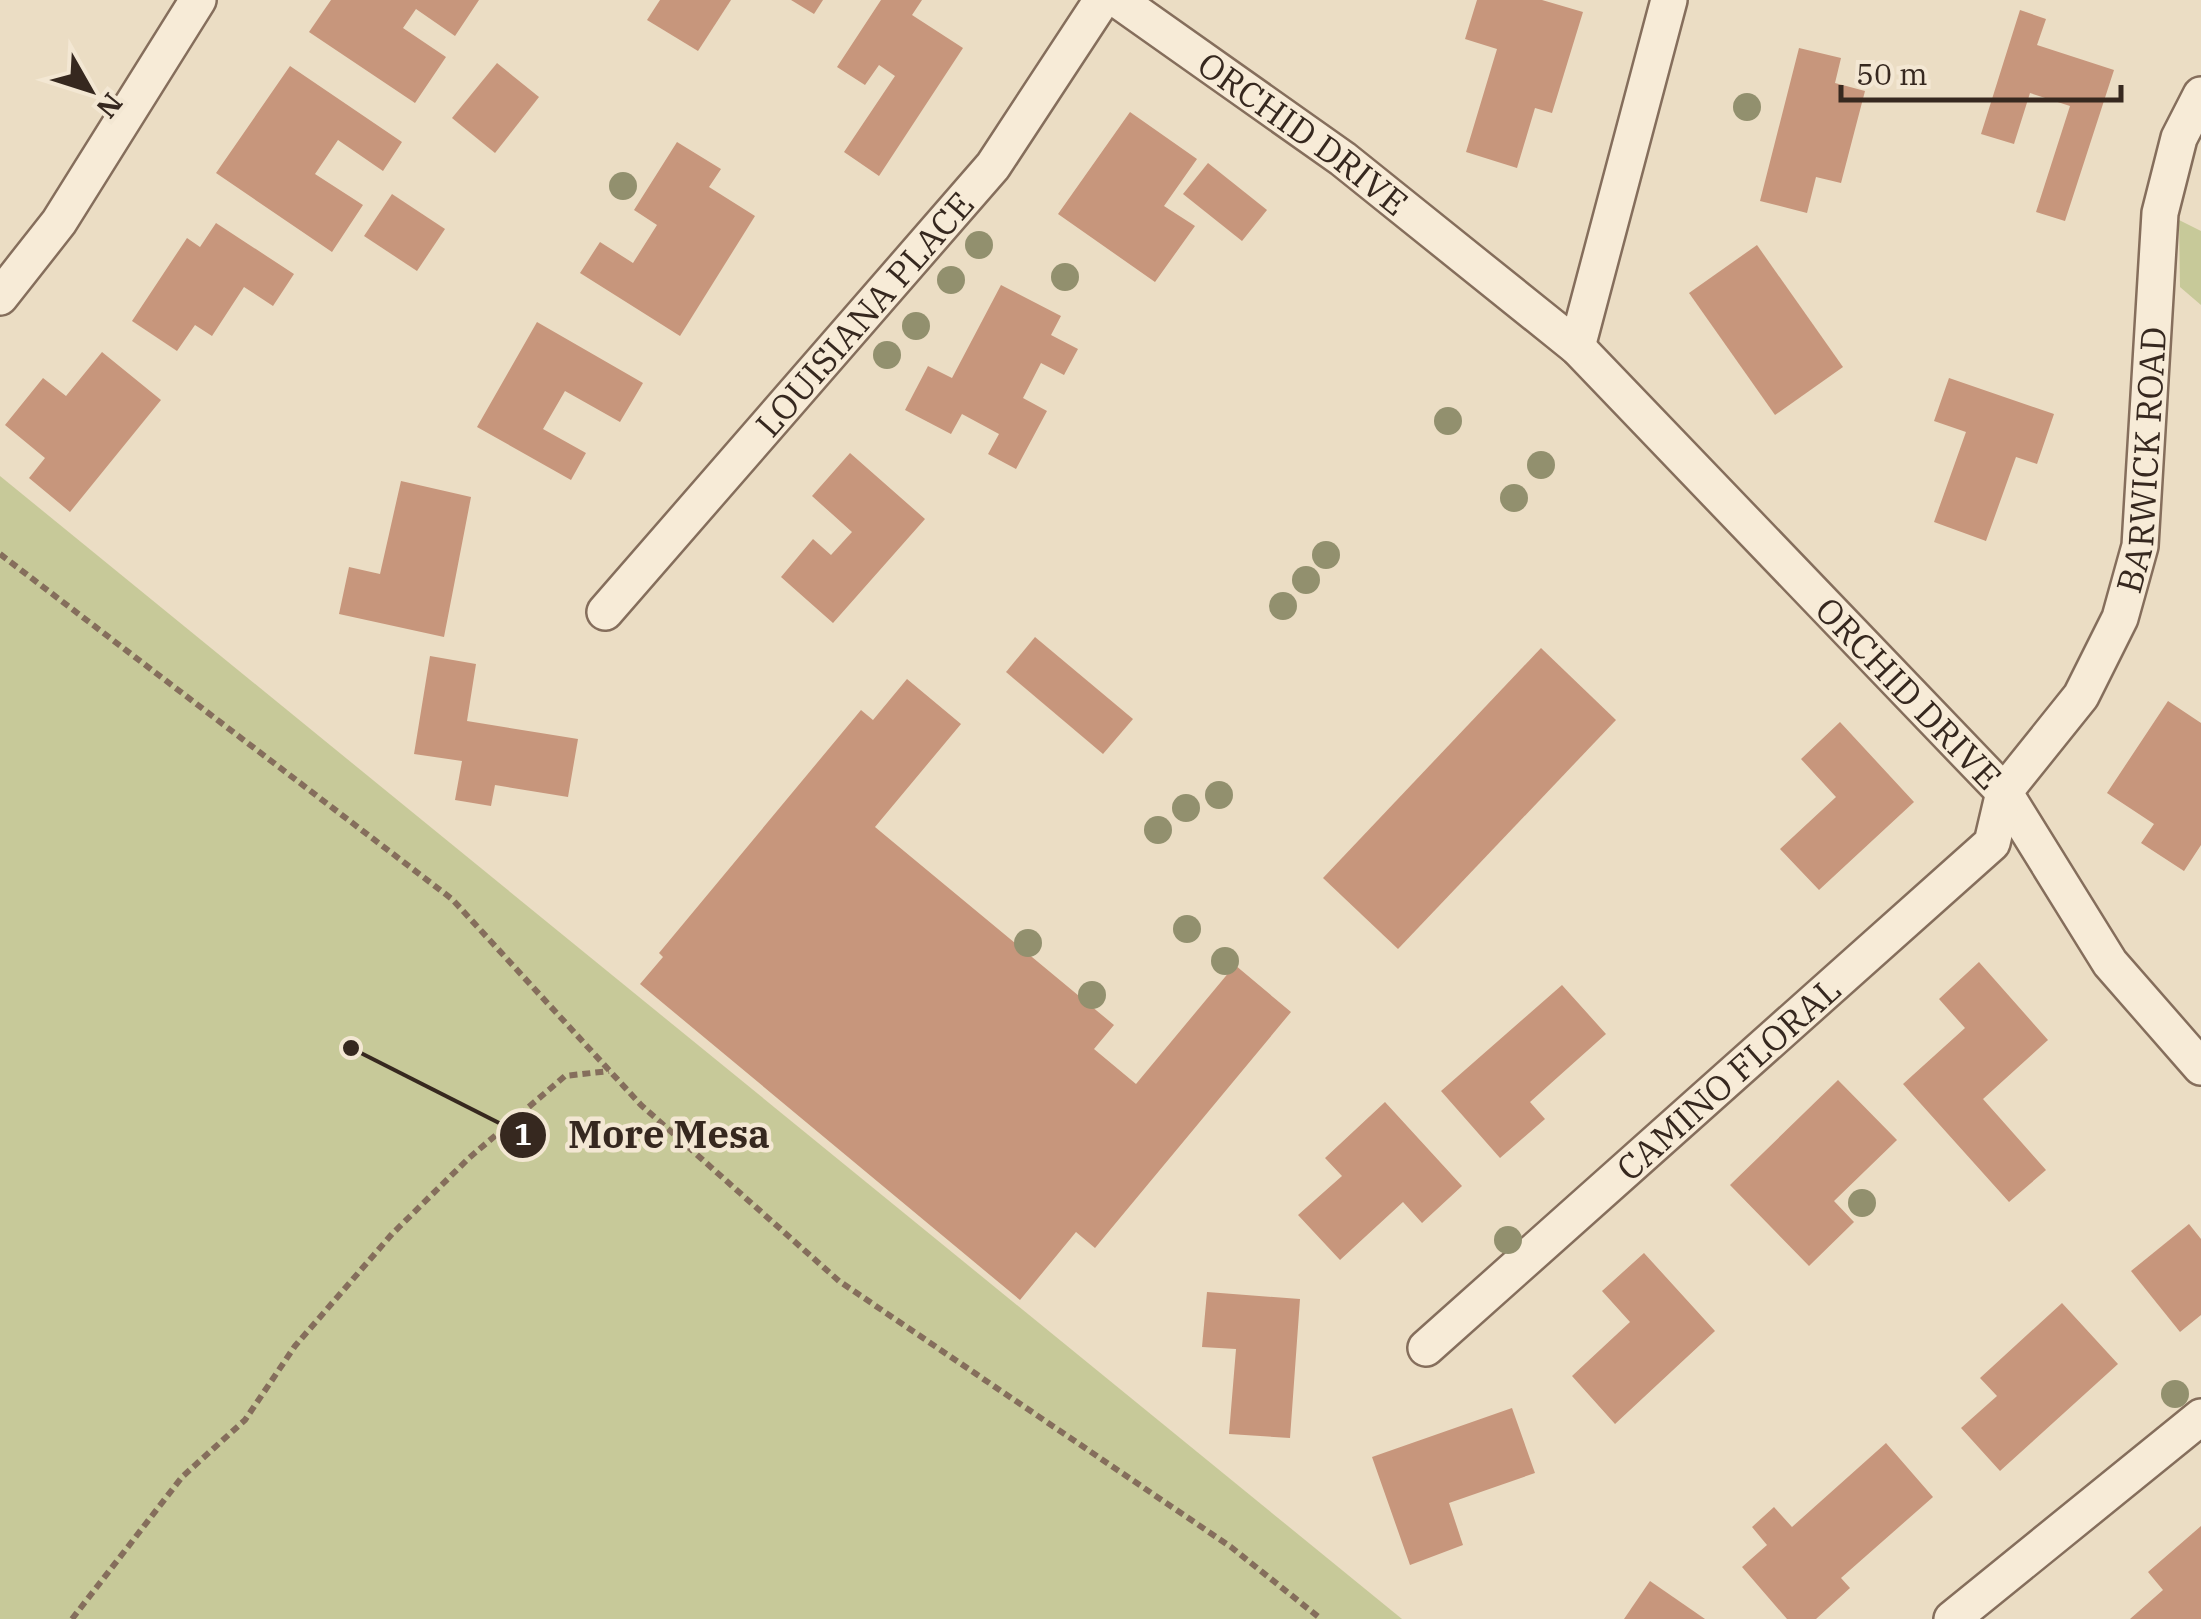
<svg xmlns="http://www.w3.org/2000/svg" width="2201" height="1619" viewBox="0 0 2201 1619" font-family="'IBM Plex Serif',serif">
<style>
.green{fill:#c7c999}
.building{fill:#c7967c}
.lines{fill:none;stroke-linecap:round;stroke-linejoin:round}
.minor-casing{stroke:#856e5c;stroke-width:40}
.path{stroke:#856e5c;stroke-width:6;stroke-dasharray:8 5;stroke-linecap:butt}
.minor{stroke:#f7ebd7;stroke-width:35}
.tree{fill:#92906e}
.labels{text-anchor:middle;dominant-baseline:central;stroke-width:9;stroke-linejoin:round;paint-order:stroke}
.street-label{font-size:35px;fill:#36281f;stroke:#f3e7d3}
.leader{fill:none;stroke:#36281f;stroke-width:4}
.callout-dot{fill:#36281f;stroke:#f3e7d3;stroke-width:4}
.mark-label{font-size:30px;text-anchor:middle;font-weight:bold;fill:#fff}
.callout-label{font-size:38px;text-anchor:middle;font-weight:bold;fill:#36281f;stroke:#f3e7d3;stroke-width:9;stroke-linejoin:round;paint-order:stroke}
</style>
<rect width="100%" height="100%" fill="#ebddc4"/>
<g class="green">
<polygon points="2179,220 2201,231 2201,305 2180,287"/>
<polygon points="0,476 1402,1619 0,1619"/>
</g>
<g class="building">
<polygon points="331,0 479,0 455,36 416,9 403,28 446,57 415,103 309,32"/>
<polygon points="660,0 731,0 698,51 647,20"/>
<polygon points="791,0 823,0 814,14"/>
<polygon points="881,0 922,0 912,15 963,48 879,176 844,152 895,76 879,65 865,85 837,67"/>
<polygon points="1477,0 1542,0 1583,12 1552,113 1535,108 1517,168 1466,152 1497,49 1465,39"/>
<polygon points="2020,10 2046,19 2037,45 2114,70 2065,221 2036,212 2070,106 2030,93 2014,144 1981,134"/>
<polygon points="1799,48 1841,58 1835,83 1865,91 1841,183 1816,177 1807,213 1760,201"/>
<polygon points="497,63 539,97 495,153 452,118"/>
<polygon points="290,66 402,142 383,171 338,140 315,174 363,205 332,252 216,173"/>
<polygon points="1130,112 1197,159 1164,206 1195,226 1155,282 1058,214"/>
<polygon points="677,142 721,169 709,187 755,216 680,336 580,273 600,242 633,263 657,225 634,210"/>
<polygon points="1208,163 1267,210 1242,241 1183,194"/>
<polygon points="392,194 445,229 417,271 364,236"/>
<polygon points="216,223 294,274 273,306 244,287 212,336 195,325 177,351 132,321 187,238 200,247"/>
<polygon points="1757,245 1843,367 1775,415 1689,293"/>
<polygon points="1001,285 1061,316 1051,335 1078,349 1064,375 1041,363 1023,398 1047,411 1016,469 988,454 999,434 962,414 951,434 905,410 928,366 952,378"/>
<polygon points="537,322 643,383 620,422 565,391 543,429 586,453 571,480 477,427"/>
<polygon points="102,352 161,400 70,512 29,478 45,458 5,425 43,378 66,396"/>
<polygon points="1949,378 2054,414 2037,464 2016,457 1986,541 1934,522 1966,432 1934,421"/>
<polygon points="850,453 925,519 833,623 781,577 813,539 831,555 852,532 812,496"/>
<polygon points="401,481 471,497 444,637 339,614 349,567 380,574"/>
<polygon points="1035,637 1133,719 1103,754 1006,672"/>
<polygon points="1541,648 1616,720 1398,949 1323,878"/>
<polygon points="430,656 476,664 467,721 578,739 568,797 495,785 491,806 455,800 462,761 414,754"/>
<polygon points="907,679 961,724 875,827 1114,1025 1094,1049 1136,1084 1235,965 1291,1012 1095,1248 1076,1232 1020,1300 640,984 663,957 659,953 861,710 873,720"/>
<polygon points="2168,701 2201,723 2201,845 2184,871 2141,843 2154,824 2107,793"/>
<polygon points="1840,722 1914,802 1819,890 1780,849 1836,797 1801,759"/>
<polygon points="1979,962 2048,1040 1983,1099 2046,1170 2009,1202 1903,1084 1965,1028 1939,999"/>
<polygon points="1562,985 1606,1034 1530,1102 1545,1119 1500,1158 1441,1091"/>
<polygon points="1838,1080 1897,1140 1834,1201 1854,1222 1809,1266 1730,1185"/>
<polygon points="1385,1102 1462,1186 1422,1223 1403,1202 1340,1260 1298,1215 1342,1176 1325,1158"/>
<polygon points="2189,1224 2201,1239 2201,1315 2180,1332 2131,1271"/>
<polygon points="1644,1253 1715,1331 1615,1424 1572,1376 1630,1322 1602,1291"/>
<polygon points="1207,1292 1300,1299 1290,1438 1229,1434 1236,1349 1202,1347"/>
<polygon points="2062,1303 2118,1364 2000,1471 1961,1428 1997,1396 1980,1378"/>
<polygon points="1512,1408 1535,1473 1449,1503 1463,1545 1410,1565 1372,1457"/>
<polygon points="1886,1443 1933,1497 1841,1578 1850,1588 1816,1619 1787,1619 1742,1567 1767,1545 1752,1527 1774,1507 1792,1527"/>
<polygon points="2201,1526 2201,1619 2130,1619 2163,1590 2148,1572"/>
<polygon points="1650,1581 1705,1619 1624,1619"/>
</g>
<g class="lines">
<g class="minor-casing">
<g id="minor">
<path id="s1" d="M1118,0l225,159 234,188 427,445 106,171 91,104"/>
<polyline points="0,297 59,222 198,0"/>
<polyline points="1577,347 1669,0"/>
<path id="s2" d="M605,612l388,-446 109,-166"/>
<path id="s3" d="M1426,1348l566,-505 12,-51 77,-96 39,-78 20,-72 20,-333 19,-75 22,-43"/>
<polyline points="1952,1619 2201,1417"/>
</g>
</g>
<g class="path">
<polyline points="0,554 452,899 641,1105 839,1281 1231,1547 1321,1619"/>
<polyline points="72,1619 182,1477 245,1420 295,1346 392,1234 469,1158 565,1076 609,1071"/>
</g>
<use href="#minor" class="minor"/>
</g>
<g class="tree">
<circle cx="1747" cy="107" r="14"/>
<circle cx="623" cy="186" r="14"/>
<circle cx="979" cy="245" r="14"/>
<circle cx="1065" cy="277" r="14"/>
<circle cx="951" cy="280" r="14"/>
<circle cx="916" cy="326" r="14"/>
<circle cx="887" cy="355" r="14"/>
<circle cx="1448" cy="421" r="14"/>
<circle cx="1541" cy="465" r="14"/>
<circle cx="1514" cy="498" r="14"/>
<circle cx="1326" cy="555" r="14"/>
<circle cx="1306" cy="580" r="14"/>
<circle cx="1283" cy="606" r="14"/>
<circle cx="1219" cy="795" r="14"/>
<circle cx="1186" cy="808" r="14"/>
<circle cx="1158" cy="830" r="14"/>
<circle cx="1187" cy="929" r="14"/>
<circle cx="1028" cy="943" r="14"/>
<circle cx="1225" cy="961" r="14"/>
<circle cx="1092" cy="995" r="14"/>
<circle cx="1862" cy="1203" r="14"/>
<circle cx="1508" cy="1240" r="14"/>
<circle cx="2175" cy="1394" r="14"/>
</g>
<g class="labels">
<g class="street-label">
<text stroke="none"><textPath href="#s1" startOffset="228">ORCHID DRIVE</textPath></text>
<text stroke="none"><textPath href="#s2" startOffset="395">LOUISIANA PLACE</textPath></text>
<text stroke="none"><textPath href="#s3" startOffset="1182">BARWICK ROAD</textPath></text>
<text stroke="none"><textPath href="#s1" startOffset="1055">ORCHID DRIVE</textPath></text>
<text stroke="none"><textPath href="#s3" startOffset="405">CAMINO FLORAL</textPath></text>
</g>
</g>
<path class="leader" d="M351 1048L523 1135"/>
<g class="callout-dot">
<circle cx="351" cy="1048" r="10"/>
<circle cx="523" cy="1135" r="25"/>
</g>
<g class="mark-label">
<text x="523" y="1145">1</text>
</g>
<g class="callout-label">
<text x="669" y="1148">More Mesa</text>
</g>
<g transform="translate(90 90) rotate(129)" stroke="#f3e7d3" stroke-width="8" paint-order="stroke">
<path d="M0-8L18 38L0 25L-18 38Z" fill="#36281f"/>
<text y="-15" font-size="28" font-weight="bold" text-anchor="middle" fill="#36281f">N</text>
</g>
<path d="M1841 85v15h280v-15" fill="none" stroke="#36281f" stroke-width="5"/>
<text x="1856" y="85" font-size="30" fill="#36281f" stroke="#f3e7d3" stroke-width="8" paint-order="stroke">50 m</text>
</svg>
